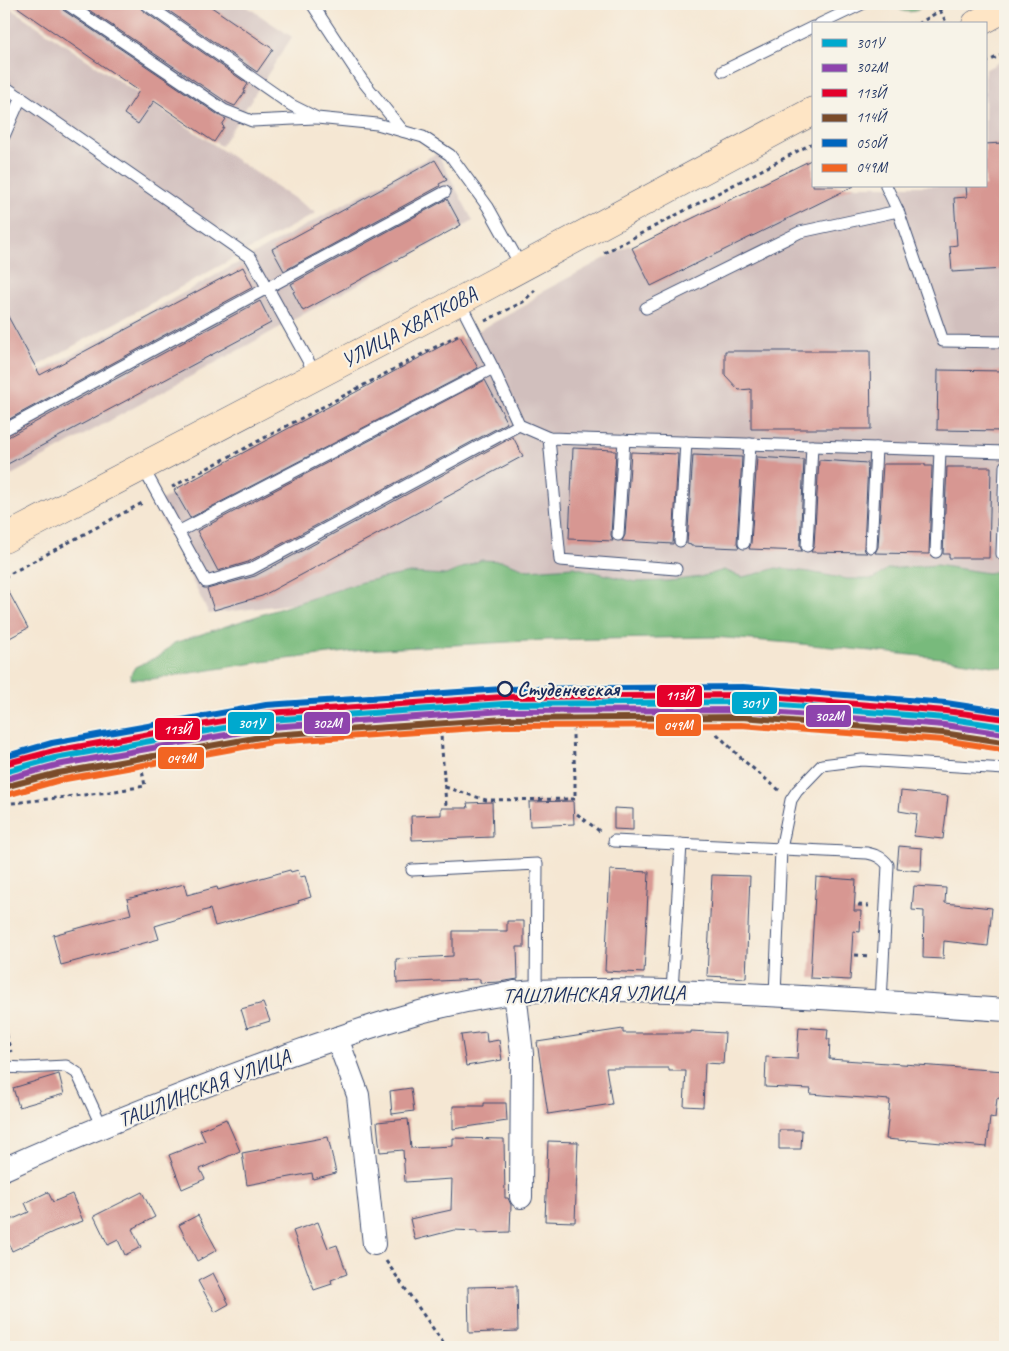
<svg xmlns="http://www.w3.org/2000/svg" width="1009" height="1351" viewBox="0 0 1009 1351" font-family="Caveat,sans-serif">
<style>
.industrial{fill:#d1bfbd}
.forest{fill:#78ba7c;stroke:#4a746d}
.building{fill:#d79792}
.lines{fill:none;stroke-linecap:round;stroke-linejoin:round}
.lane-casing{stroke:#3c4b70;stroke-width:13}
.street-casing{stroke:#3c4b70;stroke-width:24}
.secondary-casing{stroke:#3c4b70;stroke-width:29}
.path{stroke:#3c4b70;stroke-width:3;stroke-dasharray:4 4;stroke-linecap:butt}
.lane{stroke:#fff;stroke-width:11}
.street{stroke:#fff;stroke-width:22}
.secondary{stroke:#fee5c5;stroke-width:28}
.rail-1-casing{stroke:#f7f3e8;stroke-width:10}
.rail-2-casing{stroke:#f7f3e8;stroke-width:10}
.rail-3-casing{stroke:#f7f3e8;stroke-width:10}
.rail-4-casing{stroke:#f7f3e8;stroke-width:10}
.rail-5-casing{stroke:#f7f3e8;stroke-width:10}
.rail-6-casing{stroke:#f7f3e8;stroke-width:10}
.rail-1{stroke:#00a9ce;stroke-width:6}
.rail-2{stroke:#8e44ad;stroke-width:6}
.rail-3{stroke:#e4002b;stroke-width:6}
.rail-4{stroke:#7a4b2a;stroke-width:6}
.rail-5{stroke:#0065bd;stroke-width:6}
.rail-6{stroke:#f26522;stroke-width:6}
.stop-dot{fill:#f7f3e8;stroke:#1b2f5e;stroke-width:2.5}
.labels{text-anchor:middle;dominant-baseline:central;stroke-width:4.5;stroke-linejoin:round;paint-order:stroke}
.street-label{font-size:21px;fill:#1b2f5e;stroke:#f7f3e8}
.stop-label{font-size:21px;font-weight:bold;fill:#1b2f5e;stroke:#f7f3e8;text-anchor:start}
.line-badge{stroke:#f7f3e8;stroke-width:2}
.badge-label{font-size:14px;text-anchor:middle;font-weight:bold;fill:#fff}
</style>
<rect width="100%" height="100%" fill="#f7f3e8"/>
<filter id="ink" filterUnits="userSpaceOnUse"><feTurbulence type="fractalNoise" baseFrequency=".02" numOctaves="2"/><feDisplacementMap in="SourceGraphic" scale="10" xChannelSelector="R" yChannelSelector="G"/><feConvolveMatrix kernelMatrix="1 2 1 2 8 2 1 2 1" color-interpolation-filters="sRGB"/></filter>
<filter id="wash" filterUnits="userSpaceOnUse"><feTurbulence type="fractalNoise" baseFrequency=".0096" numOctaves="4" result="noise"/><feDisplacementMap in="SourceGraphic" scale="20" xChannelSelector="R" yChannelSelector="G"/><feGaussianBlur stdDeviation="1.12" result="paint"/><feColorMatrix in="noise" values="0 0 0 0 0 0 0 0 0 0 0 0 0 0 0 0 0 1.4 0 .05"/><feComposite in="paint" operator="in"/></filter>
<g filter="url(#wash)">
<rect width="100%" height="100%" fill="#f5e7d3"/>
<g class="industrial">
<polygon points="4,4 316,213 4,384"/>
<polygon points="10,4 243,4 292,37 221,146"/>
<polygon points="1005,59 1005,586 403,590 209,614 154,504 528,304 538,294 630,245 633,248 813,159 813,186 985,186 985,70"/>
<polygon points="437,153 473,221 4,479 4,392"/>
</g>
<g class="forest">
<path d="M895,4h28l-5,6c-9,3 -18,3 -23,-6z"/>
<polygon points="481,560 503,561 528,570 574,567 635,582 669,581 700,577 724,570 742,577 756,574 776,568 809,572 847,579 874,579 887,569 936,565 988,573 1005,570 1005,668 941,658 791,643 713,637 545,640 363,650 261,662 152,679 131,679 131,674 135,667 161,655 174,643 362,582 410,573 446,575"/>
</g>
<g id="blocks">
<g class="building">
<polygon points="13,4 60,4 63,10 220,116 226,119 222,125 224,127 214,142 154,101 138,124 124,114 139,91"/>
<polygon points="80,4 139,4 142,10 248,84 244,90 245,92 235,106 228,103"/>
<polygon points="159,4 207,4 273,49 257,72"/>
<polygon points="1002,143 1005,208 1005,269 952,272 950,246 957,245 954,198 967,197 966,186 985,186 985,144"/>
<polygon points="813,159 813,186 854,186 651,286 632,248"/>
<polygon points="435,160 447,180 439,184 440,186 284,271 272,249"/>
<polygon points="447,199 461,225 303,311 293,292 295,291 291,284"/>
<polygon points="243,267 253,287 4,422 4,309 40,375"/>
<polygon points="260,301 271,323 4,466 4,437 8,437"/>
<polygon points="460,336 478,368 190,518 174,490"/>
<polygon points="725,351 870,351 871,429 751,429 751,389 739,390 725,375"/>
<polygon points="938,370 1005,371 1005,431 937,430"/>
<polygon points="485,380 503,414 502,414 507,423 248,562 218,571 197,531"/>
<polygon points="513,437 523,456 262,596 214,610 207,589 255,576"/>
<polygon points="573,448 613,450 613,451 616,451 611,535 613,541 569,539"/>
<polygon points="631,452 678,454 673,544 622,541 625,535"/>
<polygon points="693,455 742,457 737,543 739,548 691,546 691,545 687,544"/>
<polygon points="757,457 804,460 800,546 802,551 749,549 751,543"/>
<polygon points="819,460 868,463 864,547 865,551 867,553 811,552 814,546"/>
<polygon points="883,464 925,464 925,466 932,466 929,554 875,553 878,547"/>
<polygon points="947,467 991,467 989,558 949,558 949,554 943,554"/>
<polygon points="4,583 28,628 4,641"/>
<polygon points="901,791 948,796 943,839 914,836 917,814 899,811"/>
<polygon points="573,801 574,824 530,826 529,802"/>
<polygon points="492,802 493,837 412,840 411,816 441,815 441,808 468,808 467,803"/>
<polygon points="614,808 633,809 633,830 614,829"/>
<polygon points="899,846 922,848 921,871 897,869"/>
<polygon points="290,870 291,872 298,870 300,877 305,876 311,897 298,901 299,903 215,926 210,909 155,926 159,939 61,965 53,935 131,914 127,899 184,884 187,895 217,887 218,890"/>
<polygon points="610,870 649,872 644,973 605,971"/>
<polygon points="712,875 750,876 746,978 707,976"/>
<polygon points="816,877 856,880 854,911 861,911 860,932 853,931 850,980 810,978"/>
<polygon points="914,886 946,888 945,903 992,908 988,946 944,941 943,959 923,958 924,911 912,910"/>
<polygon points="507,921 524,921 524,947 517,947 518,979 499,982 480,983 480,979 397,983 396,959 453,956 453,931 507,931"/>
<polygon points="263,1003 270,1021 247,1028 241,1009"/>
<polygon points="799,1027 828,1029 827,1039 830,1039 829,1059 1005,1071 1005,1099 997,1098 995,1118 990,1117 987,1147 908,1140 908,1141 886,1139 890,1100 810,1094 811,1089 765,1087 766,1057 797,1059"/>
<polygon points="623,1029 623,1033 691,1033 691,1031 725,1033 723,1064 705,1063 703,1107 684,1106 686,1071 669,1071 669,1068 606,1068 612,1104 548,1114 537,1042"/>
<polygon points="486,1032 487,1042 499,1040 502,1060 466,1066 461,1035"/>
<polygon points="59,1074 64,1094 19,1107 13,1088"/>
<polygon points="411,1088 414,1111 392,1114 390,1091"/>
<polygon points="484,1103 506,1103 507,1121 453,1129 453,1106 484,1106"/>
<polygon points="226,1119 240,1151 200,1169 205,1179 182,1189 169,1155 205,1141 200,1130"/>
<polygon points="408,1119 411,1148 453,1146 453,1138 504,1139 505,1198 508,1198 511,1205 510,1232 477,1233 477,1231 454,1230 415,1240 410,1219 451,1210 452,1179 405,1182 403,1150 380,1152 377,1122"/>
<polygon points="779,1130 802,1130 801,1149 779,1149"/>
<polygon points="328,1137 336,1173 313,1179 312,1173 247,1185 242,1153"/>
<polygon points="548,1141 578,1142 575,1222 545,1221"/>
<polygon points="48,1192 53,1202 72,1194 83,1221 55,1231 12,1251 4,1233 4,1223 29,1212 25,1203"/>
<polygon points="142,1192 155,1217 132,1229 141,1247 125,1255 118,1240 108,1245 94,1216"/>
<polygon points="198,1215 217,1250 197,1261 179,1225"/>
<polygon points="318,1222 328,1248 337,1245 347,1274 331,1280 332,1284 314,1290 293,1231"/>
<polygon points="213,1273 229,1304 215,1312 198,1281"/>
<polygon points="517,1286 518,1331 469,1333 468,1287"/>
</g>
</g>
</g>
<g filter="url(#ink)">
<use href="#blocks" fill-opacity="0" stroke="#3c4b70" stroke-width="1"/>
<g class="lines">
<g class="lane-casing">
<g id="lane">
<polyline points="67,4 224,110 252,121 315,118"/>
<polyline points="146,4 291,105 317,118 377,124 423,137 450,155 488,207 522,268"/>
<polyline points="312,4 362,80 403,131"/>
<polyline points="820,24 862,4"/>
<polyline points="723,71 813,27"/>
<polyline points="4,86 251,258 316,375"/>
<polyline points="4,136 21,97"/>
<polyline points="886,186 898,211 943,341 1005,342"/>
<polyline points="459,301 493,368 519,425 549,438 1005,452"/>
<polyline points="646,308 800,232 898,211"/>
<polyline points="4,430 445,192"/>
<polyline points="549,438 560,560 676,569"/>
<polyline points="142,466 206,582 251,569 519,425"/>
<polyline points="178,532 493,368"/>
<polyline points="618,535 624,440"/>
<polyline points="680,541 686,442"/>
<polyline points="744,543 750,444"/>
<polyline points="807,546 812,446"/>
<polyline points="871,547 876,448"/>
<polyline points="936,552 940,450"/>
<polyline points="1002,554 1005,466"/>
<path d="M614,841l253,12c9,2 15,4 21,12l-7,137"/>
<polyline points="412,870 537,864 536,991"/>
<polyline points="672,991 681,844"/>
<polyline points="775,995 781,849 791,800 797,791 822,765 862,760 1005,769"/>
<polyline points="4,1067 25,1068 66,1066 77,1073 102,1127"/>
</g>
</g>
<g class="street-casing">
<g id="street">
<polyline points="515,992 522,1054 521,1197"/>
<polyline points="337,1038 358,1095 374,1244"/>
<path d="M4,1169c93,-42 188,-79 284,-114 74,-26 147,-52 225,-62 30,-4 62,-3 93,-3 31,0 62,1 93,2 102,4 204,11 306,18"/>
</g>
</g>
<g class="secondary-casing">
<g id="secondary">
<polyline points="976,24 1005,8"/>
<polyline points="4,539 459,301 813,111"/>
</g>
</g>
<g class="path">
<polyline points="940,10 947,24"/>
<polyline points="918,24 951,4"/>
<polyline points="985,63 1005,53"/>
<polyline points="604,253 813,143"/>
<polyline points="485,321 523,302 535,290"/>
<polyline points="172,487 458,335"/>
<polyline points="4,577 144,502"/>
<polyline points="716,718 717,734 743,760 779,790"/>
<polyline points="440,721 446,805"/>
<polyline points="445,787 486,800 575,799 575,778 572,715"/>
<polyline points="4,804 109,792 145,786 140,759 297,733 440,721 572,715 669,716 771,721"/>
<polyline points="577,814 602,833"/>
<polyline points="858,905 869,906"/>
<polyline points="855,955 869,956"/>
<polyline points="4,1027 11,1052"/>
<polyline points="386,1261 446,1347"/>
</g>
<use href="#lane" class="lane"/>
<use href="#street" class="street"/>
<use href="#secondary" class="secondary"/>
<g class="rail-1-casing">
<polyline id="rail-1" points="4,772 55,758 269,720 504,704 742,702 945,718 1005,727"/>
</g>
<g class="rail-2-casing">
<polyline id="rail-2" points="6,779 57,765 270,727 504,711 742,710 944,725 1004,734"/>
</g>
<g class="rail-3-casing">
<polyline id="rail-3" points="4,764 54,751 268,713 503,697 743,695 946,711 1005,719"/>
</g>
<g class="rail-4-casing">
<polyline id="rail-4" points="8,786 58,773 271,735 505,719 741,717 943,733 1003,742"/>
</g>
<g class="rail-5-casing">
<polyline id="rail-5" points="4,757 52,743 266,705 503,689 743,687 946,703 1005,712"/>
</g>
<g class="rail-6-casing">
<polyline id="rail-6" points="10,794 60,780 272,742 505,726 741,725 942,740 1002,749"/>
</g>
<use href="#rail-1" class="rail-1"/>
<use href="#rail-2" class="rail-2"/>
<use href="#rail-3" class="rail-3"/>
<use href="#rail-4" class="rail-4"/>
<use href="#rail-5" class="rail-5"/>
<use href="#rail-6" class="rail-6"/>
</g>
</g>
<circle class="stop-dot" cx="505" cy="689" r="7"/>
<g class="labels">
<g class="street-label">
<text transform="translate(409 327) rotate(-28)">УЛИЦА ХВАТКОВА</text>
<text transform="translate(594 994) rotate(-1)">ТАШЛИНСКАЯ УЛИЦА</text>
<text transform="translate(204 1088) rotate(-21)">ТАШЛИНСКАЯ УЛИЦА</text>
</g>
<g class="stop-label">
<text x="517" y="689">Студенческая</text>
</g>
</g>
<g class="line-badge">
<rect x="656" y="684" width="47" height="24" rx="5" fill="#e4002b"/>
<rect x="731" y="691" width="47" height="24" rx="5" fill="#00a9ce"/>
<rect x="805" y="704" width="47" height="24" rx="5" fill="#8e44ad"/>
<rect x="303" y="711" width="48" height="24" rx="5" fill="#8e44ad"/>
<rect x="227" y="711" width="48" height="24" rx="5" fill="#00a9ce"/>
<rect x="655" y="713" width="47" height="24" rx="5" fill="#f26522"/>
<rect x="154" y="717" width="47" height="24" rx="5" fill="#e4002b"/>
<rect x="157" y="746" width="48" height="24" rx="5" fill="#f26522"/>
</g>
<g class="badge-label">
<text x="679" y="700">113Й</text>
<text x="754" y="708">301У</text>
<text x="829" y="721">302М</text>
<text x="327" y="728">302М</text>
<text x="251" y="728">301У</text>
<text x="678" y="730">049М</text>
<text x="177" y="734">113Й</text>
<text x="181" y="763">049М</text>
</g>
<rect width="1009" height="1351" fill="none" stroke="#f7f3e8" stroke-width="20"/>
<rect x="812" y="22" width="175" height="165" fill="#f7f3e8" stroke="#9fa5b1"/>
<rect x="822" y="39" width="25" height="8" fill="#00a9ce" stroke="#9fa5b1"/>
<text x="856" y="48" font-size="15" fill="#1b2f5e">301У</text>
<rect x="822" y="64" width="25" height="8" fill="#8e44ad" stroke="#9fa5b1"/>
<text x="856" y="72" font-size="15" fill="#1b2f5e">302М</text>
<rect x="822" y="89" width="25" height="8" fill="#e4002b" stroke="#9fa5b1"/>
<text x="856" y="98" font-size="15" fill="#1b2f5e">113Й</text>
<rect x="822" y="114" width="25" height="8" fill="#7a4b2a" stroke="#9fa5b1"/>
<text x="856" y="122" font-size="15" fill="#1b2f5e">114Й</text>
<rect x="822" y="139" width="25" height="8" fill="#0065bd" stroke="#9fa5b1"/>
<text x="856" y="148" font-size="15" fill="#1b2f5e">050Й</text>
<rect x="822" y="164" width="25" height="8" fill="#f26522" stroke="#9fa5b1"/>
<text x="856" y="172" font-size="15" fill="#1b2f5e">049М</text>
</svg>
